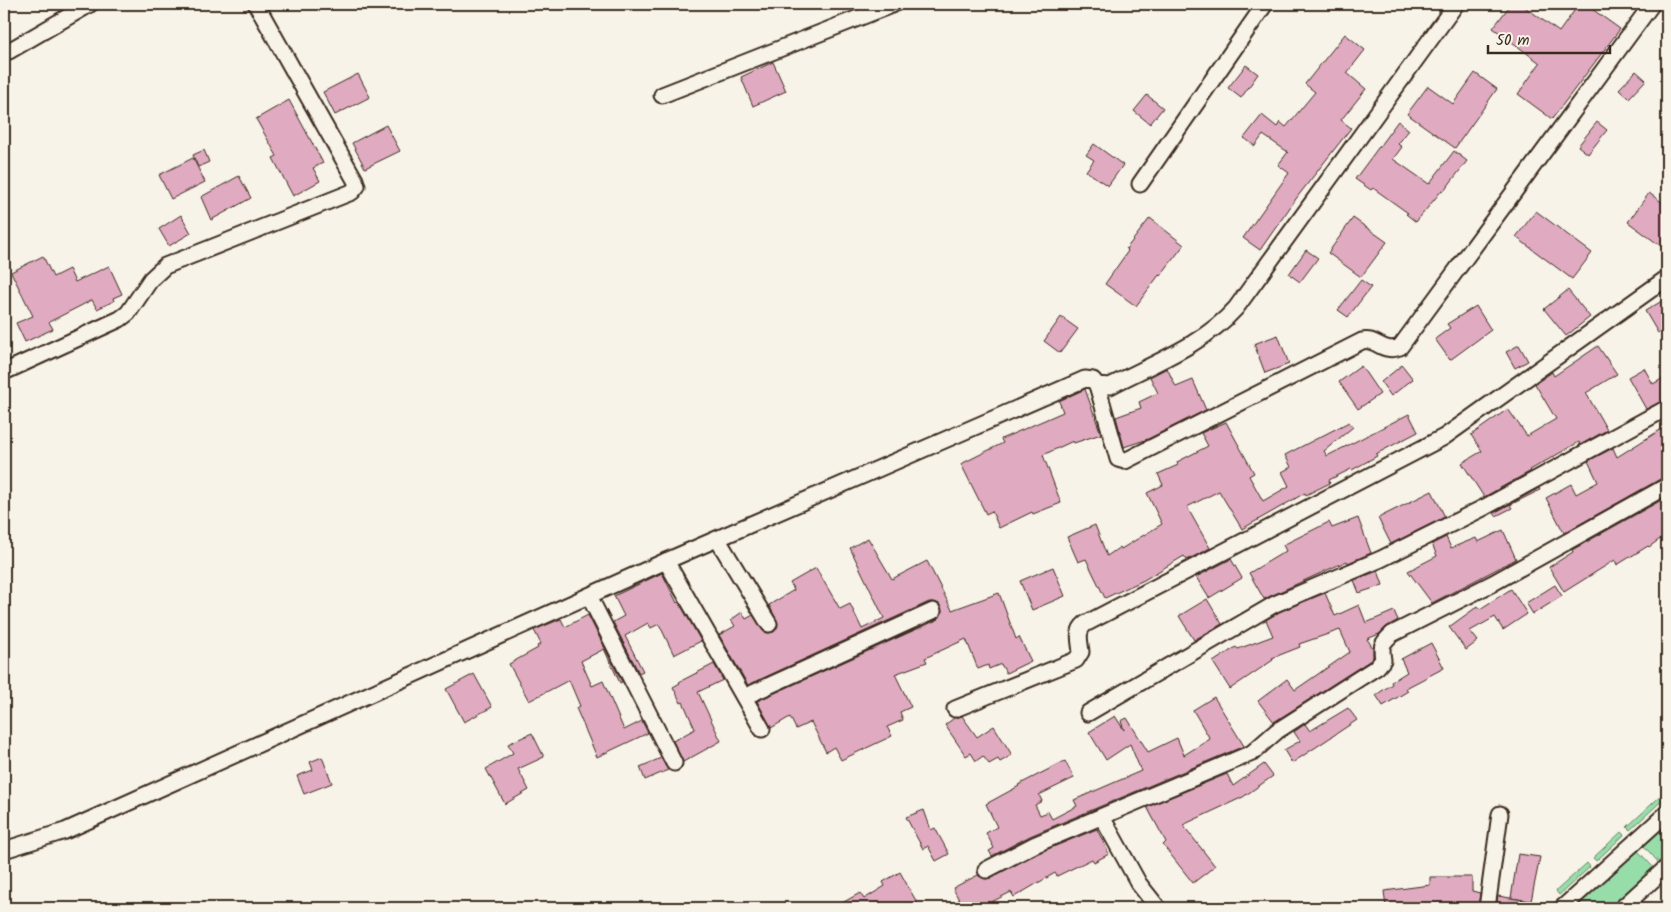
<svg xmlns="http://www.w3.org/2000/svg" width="1671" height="912" viewBox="0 0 1671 912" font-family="Kalam,sans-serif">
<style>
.grass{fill:#97ddaa;stroke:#698464}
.building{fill:#e0aac1;stroke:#3b2a1e}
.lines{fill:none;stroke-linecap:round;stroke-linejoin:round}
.street-casing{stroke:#3b2a1e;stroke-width:19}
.street{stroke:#f7f3e8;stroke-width:15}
</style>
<rect width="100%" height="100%" fill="#f7f3e8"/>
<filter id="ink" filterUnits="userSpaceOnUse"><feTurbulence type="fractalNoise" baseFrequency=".02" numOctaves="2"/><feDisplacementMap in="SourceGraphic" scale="10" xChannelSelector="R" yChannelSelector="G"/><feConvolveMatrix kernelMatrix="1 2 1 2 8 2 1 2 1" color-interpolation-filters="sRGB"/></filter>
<g filter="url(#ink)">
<g class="grass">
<polygon points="1667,790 1667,796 1630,830 1627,827"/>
<polygon points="1667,824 1667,856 1659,863 1644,846"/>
<polygon points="1621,832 1624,835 1596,861 1593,858"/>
<polygon points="1638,851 1654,868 1610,908 1575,908"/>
<polygon points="1587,863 1590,867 1559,895 1556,891"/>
</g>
<g class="building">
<polygon points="1511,4 1521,4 1559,32 1579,4 1585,4 1620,29 1552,119 1518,94 1540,63 1493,28"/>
<polygon points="1345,34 1365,50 1347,73 1366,89 1341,120 1351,128 1298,196 1260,250 1243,238 1289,173 1278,165 1288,152 1263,135 1255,146 1244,138 1262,115 1277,127 1280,122 1286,127 1315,92 1305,84"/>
<polygon points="773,62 786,91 753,106 741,77"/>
<polygon points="1246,65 1258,74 1241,98 1228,88"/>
<polygon points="1636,71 1646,80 1629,98 1619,89"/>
<polygon points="1475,73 1497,89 1455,148 1407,114 1428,86 1453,104"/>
<polygon points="358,74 370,97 335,115 323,92"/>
<polygon points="1147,95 1163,108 1150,124 1134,111"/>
<polygon points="289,100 323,163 313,168 320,181 293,196 273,158 277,156 256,119"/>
<polygon points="1398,121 1409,130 1398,144 1402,147 1393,159 1429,184 1454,151 1467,161 1444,191 1442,190 1416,222 1406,214 1408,213 1373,188 1371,190 1355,179"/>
<polygon points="1597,122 1607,130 1588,154 1578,146"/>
<polygon points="386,125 400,151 365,168 352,143"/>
<polygon points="1094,144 1123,165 1108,186 1086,171 1094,160 1086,155"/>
<polygon points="204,150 209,162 198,167 193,155"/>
<polygon points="193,158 205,182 171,199 159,175"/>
<polygon points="239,176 251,198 211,220 201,197"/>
<polygon points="1649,193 1667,206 1667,240 1662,247 1628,222"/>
<polygon points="1536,211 1592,253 1572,279 1516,237"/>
<polygon points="181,215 191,233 169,246 159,229"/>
<polygon points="1150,218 1184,245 1160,276 1159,275 1136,306 1105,284 1128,251 1126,249"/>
<polygon points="1353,218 1387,242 1361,277 1328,253"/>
<polygon points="1306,250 1318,258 1300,282 1289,274"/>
<polygon points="43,256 53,277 69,269 75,282 109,266 122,294 113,298 114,301 97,309 92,300 49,322 53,329 25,342 16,323 33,316 11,272"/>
<polygon points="1361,280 1371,287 1348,317 1338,310"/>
<polygon points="1568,290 1590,317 1566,336 1544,309"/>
<polygon points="1667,298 1667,327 1658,333 1645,311"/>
<polygon points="1476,306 1491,330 1450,360 1435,339 1450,328 1447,324"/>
<polygon points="1061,317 1078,329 1060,353 1044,341"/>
<polygon points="1278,335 1289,364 1265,373 1254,344"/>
<polygon points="1519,345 1528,361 1515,368 1506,352"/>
<polygon points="1598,346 1617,374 1586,393 1607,430 1580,445 1579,442 1530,470 1531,471 1484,497 1462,463 1482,451 1471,435 1508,409 1527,436 1556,419 1535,384 1552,372 1554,376"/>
<polygon points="1402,365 1413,379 1391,396 1381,382"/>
<polygon points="1361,366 1380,394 1358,409 1339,382"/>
<polygon points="1167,368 1176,387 1193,380 1206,410 1148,439 1124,447 1116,417 1141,408 1139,402 1158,393 1150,377"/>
<polygon points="1644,368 1653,384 1667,376 1667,399 1646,409 1628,377"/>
<polygon points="1085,389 1101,434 1074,443 1073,441 1043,455 1061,503 1033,514 1032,512 999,528 992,511 986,514 961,464 1003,443 1001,439 1063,412 1059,401"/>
<polygon points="1409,414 1418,432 1376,454 1377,456 1352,470 1351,469 1329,480 1330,483 1306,495 1305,493 1242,529 1219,491 1187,507 1210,548 1187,560 1184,556 1144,580 1105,598 1086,559 1078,562 1067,537 1095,525 1107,556 1120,547 1121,549 1162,524 1147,493 1163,485 1158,474 1178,465 1177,462 1208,446 1201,433 1226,422 1254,473 1249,476 1263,501 1289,486 1282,472 1291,467 1285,455 1349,422 1353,427 1324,451 1327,456"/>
<polygon points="1667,419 1667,477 1662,478 1564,533 1546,498 1571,484 1576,494 1598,482 1588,461 1613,448 1617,457 1665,427 1662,421"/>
<polygon points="1539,488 1540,490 1510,505 1512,508 1496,516 1494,513"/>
<polygon points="1432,491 1445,517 1391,544 1378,518"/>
<polygon points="1667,497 1667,534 1649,547 1648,546 1617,565 1615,560 1564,592 1549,567 1573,552 1572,550"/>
<polygon points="1358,518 1371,553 1348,563 1347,561 1264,599 1249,573 1286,551 1283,545 1329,522 1332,528"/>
<polygon points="1503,530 1516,559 1432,603 1408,571 1437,556 1432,544 1446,537 1451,548 1476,538 1478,542"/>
<polygon points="868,538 892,579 927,561 952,610 999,593 1016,639 1019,637 1031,661 1006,673 1001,664 989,669 988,665 978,669 966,639 925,658 927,662 895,674 911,707 900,712 903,720 887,727 892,736 841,760 834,747 826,752 811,722 796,729 790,717 771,728 757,701 937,620 942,612 939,604 934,602 929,602 748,685 719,635 735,626 731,620 742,612 746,619 753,615 764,632 769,633 774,632 778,623 769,605 794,590 790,583 816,568 840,609 850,604 862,629 884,618 850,548"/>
<polygon points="1231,559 1242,578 1209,598 1196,577"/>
<polygon points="1053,567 1065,596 1032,610 1020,581"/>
<polygon points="1378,571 1383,585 1359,593 1354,580"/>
<polygon points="662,573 677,603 679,602 701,641 674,655 659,624 651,628 648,623 625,636 643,671 639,673 613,622 624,616 614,596"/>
<polygon points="1555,585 1562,596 1533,614 1526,603"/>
<polygon points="1511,589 1527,614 1503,630 1495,617 1470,631 1478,641 1466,650 1449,627 1478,606 1480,609"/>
<polygon points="1325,593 1335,616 1359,605 1366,623 1394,611 1398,620 1386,627 1379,634 1367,639 1373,648 1373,657 1371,660 1274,722 1258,701 1287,679 1295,690 1350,652 1340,630 1299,644 1300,647 1272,658 1273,660 1230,689 1213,662 1236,647 1238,649 1273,636 1266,620 1279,612"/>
<polygon points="1207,599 1222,624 1194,640 1179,616"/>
<polygon points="588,615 622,682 620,683 604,649 581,661 592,686 603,681 624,730 642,721 648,733 597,757 576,708 580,706 569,680 529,701 509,664 538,648 537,646 541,644 534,630 561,619 565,627"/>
<polygon points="1431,643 1444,668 1406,688 1408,691 1383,706 1376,695 1392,684 1391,682 1407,672 1401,659"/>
<polygon points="714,664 723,680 698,692 721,741 683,762 673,741 695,729 683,702 681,703 673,687 680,683 679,682"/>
<polygon points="474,674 492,707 464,722 446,689"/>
<polygon points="1214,697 1244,746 1030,836 992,856 989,851 994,848 986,833 997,827 986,804 1019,786 1018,785 1065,761 1074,778 1039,795 1042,801 1035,805 1040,815 1048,812 1052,819 1077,806 1074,800 1141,771 1130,744 1106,760 1089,732 1115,716 1124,730 1121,721 1127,718 1148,752 1177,738 1184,755 1210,739 1193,710"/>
<polygon points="1348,708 1357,720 1292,763 1284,750 1300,741 1294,732 1305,724 1310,731"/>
<polygon points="962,716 977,737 994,726 1012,755 1000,762 998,759 989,764 983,756 976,761 971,753 966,756 945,725 954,718"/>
<polygon points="532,733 544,757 518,769 529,790 505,804 486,769 513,753 508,744"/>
<polygon points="322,757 332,783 304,794 297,776 313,770 310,762"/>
<polygon points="661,758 668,770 645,780 640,767"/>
<polygon points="1264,764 1273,776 1243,797 1183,825 1215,866 1193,883 1163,845 1166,842 1147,807 1227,774 1233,786"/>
<polygon points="924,810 931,830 935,828 949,854 936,861 928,846 923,849 906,817"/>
<polygon points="1097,829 1109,854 1094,862 1092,859 1057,876 1055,873 1014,897 1011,892 980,908 963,908 953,888 978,875 985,879 990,878 1038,853"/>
<polygon points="1518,854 1540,857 1531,901 1511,898"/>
<polygon points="900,872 920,908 833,908 860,893 864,899 885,886 883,882"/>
<polygon points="1430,877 1472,877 1472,891 1480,893 1478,908 1386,908 1384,891 1430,885"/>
<polygon points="1498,896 1529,901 1529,908 1496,908"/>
</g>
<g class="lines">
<g class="street-casing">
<g id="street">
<polyline points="9,51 90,4"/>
<polyline points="662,95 894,4"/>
<polyline points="1140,184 1265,4"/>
<polyline points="4,372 120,319 128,313 151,279 165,266 352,192 357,186 355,180 256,4"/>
<path d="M1097,385l21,74 7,2 237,-120c14,-4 20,13 38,6l252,-343"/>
<polyline points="718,540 769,624"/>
<polyline points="666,561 762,729"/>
<polyline points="589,596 674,763"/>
<polyline points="744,697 933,611"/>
<path d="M955,709l121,-49 5,-8c-1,-10 -5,-21 4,-28l359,-187 223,-159"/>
<polyline points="1088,713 1275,604 1381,559 1485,507 1667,408"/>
<polyline points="1102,817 1139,884 1158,908"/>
<path d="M4,850l61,-19 601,-270 419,-182 8,1 4,5 13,1c44,-23 93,-41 126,-78l220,-304"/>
<path d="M986,870l48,-25 218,-92 25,-22 100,-64 6,-7c-2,-14 -2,-16 9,-26l101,-51 174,-97"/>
<polyline points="1487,908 1500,814"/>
<polyline points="1562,908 1667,813"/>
<polyline points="1622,908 1667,867"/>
</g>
</g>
<use href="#street" class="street"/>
</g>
</g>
<rect width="1671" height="912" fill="none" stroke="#f7f3e8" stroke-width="20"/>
<rect x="10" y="10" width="1651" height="892" fill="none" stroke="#3b2a1e" stroke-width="2" filter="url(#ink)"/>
<path d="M1488 45v8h122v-8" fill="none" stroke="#3b2a1e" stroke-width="2.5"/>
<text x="1496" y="45" font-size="15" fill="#3b2a1e" stroke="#f7f3e8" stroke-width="4" paint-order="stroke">50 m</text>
</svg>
